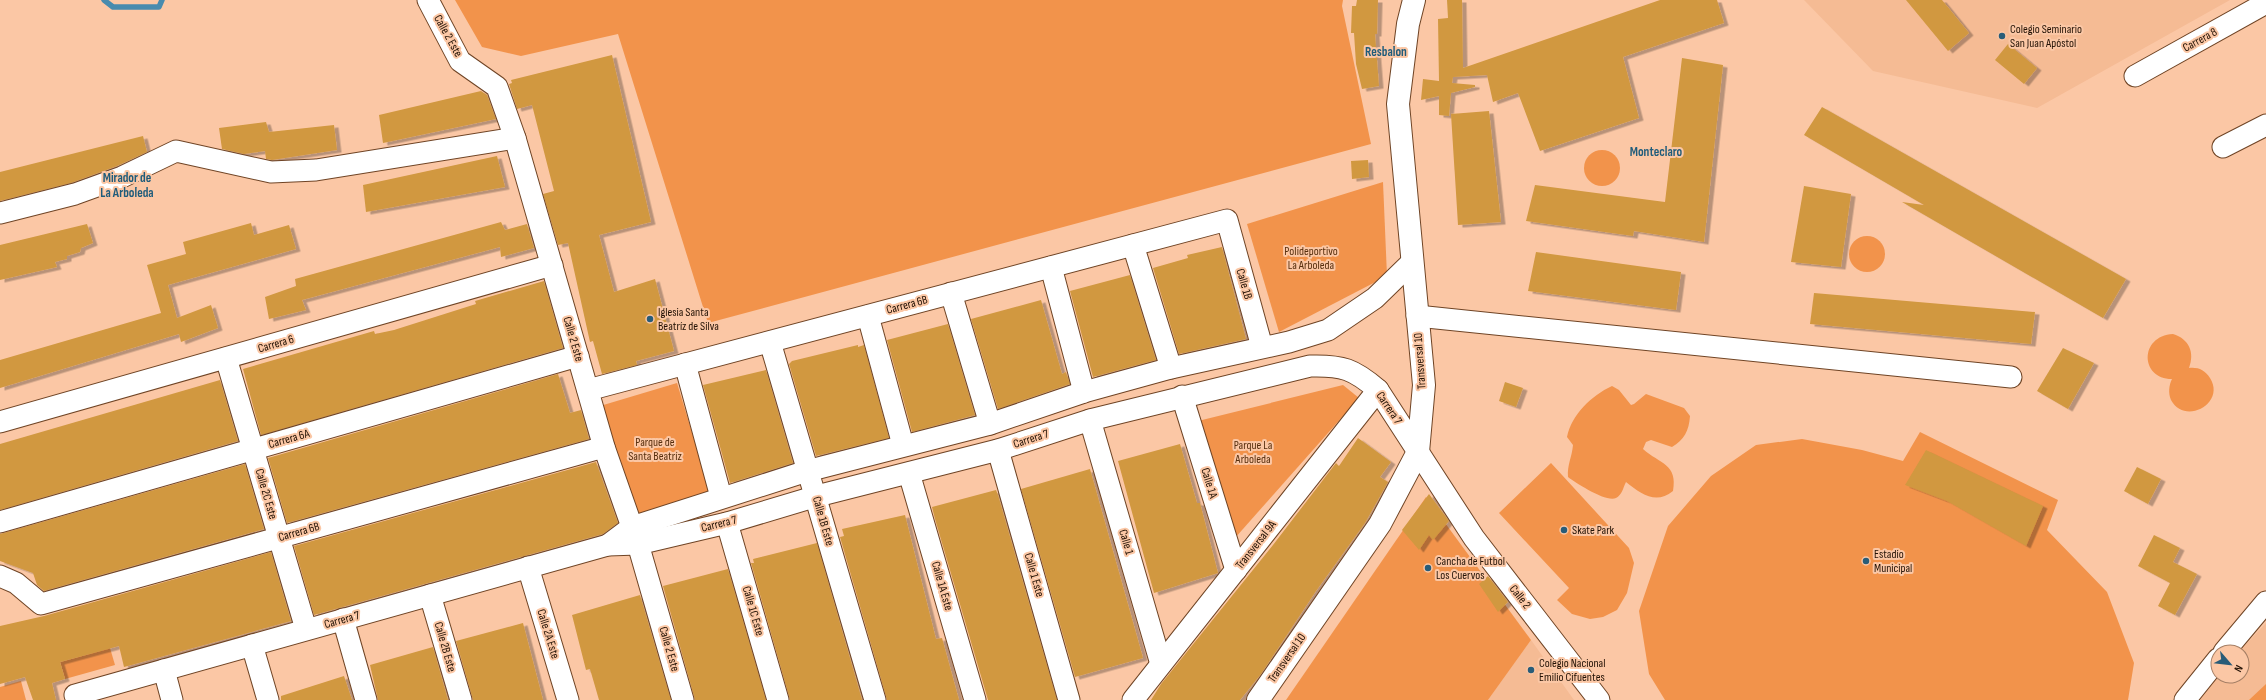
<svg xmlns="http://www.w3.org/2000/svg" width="2266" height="700" viewBox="0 0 2266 700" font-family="'Sofia Sans Condensed',sans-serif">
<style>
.built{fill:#f5bb94}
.green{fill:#f2934b}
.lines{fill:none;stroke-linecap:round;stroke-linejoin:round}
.stream{stroke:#488bae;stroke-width:5.5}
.building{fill:#d19840;filter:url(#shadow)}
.minor-casing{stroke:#6f4425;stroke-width:23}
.major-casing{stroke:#6f4425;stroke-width:24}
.minor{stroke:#fff;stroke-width:21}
.major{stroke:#fff;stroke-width:22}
.poi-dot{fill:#285c78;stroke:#fbc7a5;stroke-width:1.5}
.labels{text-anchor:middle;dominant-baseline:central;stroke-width:4;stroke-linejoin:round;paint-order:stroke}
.poi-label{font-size:12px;fill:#231205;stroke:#fbc7a5;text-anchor:start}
.street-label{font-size:12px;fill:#231205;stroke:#fbc7a5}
.park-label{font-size:12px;fill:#562e0d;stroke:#fbc7a5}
.neighbourhood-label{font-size:13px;font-weight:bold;fill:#1f5c7b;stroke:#fbc7a5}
</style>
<defs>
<filter id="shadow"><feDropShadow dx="4.5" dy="2.5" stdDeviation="0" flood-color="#0004"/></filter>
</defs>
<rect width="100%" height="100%" fill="#fbc7a5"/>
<g class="built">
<polygon points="1804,0 2230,0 2037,108 1873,71"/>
<polygon points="2266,623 2266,700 2196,700 2218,676 2242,676 2242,652 2239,652"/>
<polygon points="1531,640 1574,700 1488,700"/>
</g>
<g class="green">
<polygon points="455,0 1343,0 1342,6 1371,144 708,323 618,34 521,56 482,47"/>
<circle cx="1602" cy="168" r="18"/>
<polygon points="1383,182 1387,276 1279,332 1247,224"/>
<circle cx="1867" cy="254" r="18"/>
<path d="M2173,334c16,5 22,18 16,34 9,-1 16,2 21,10 16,25 -25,48 -39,22 -3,-7 -2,-15 1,-21 -32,0 -33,-43 1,-45z"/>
<polygon points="677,383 710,492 632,516 600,406"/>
<polygon points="1343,385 1359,398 1235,538 1198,421"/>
<path d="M1612,386l7,4 12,15 3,-1 12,-10 38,14 6,8c-1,15 -6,24 -18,31l-21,-7 -5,2 -3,7c17,15 35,15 30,42 -17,14 -32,3 -47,-9 -3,6 -4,13 -10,16 -9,5 -40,-15 -48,-21 -1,-12 4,-20 5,-32l-6,-8c5,-23 24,-41 45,-51z"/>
<polygon points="1920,432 2058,500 2047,530 2107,592 2134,663 2128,700 1665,700 1649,674 1639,611 1668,526 1711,476 1756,445 1802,439 1862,450 1903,461"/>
<polygon points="1551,463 1629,548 1634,563 1627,593 1617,610 1603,617 1590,619 1572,614 1557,600 1569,588 1499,513"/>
<polygon points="1426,497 1531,640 1488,700 1286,700"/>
<polygon points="110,648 115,665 65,679 60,662"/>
<polygon points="21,681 26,700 0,700 0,687"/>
<polygon points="2266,684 2266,700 2249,700"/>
</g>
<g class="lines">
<polyline class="stream" points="104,0 113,7 159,7 162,0"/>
</g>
<g class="building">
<polygon points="1357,0 1378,0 1377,34 1375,34 1379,86 1362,89 1356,64 1354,33 1351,33 1352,6 1356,6"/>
<polygon points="1447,0 1462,0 1463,68 1660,0 1717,0 1724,23 1623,57 1639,118 1540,151 1518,93 1493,102 1487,75 1453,77 1452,83 1475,85 1475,87 1451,93 1449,116 1439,115 1439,96 1421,100 1423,79 1439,81 1438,19 1448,18"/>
<polygon points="1906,0 1942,0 1969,33 1948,51"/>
<polygon points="2008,44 2037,68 2024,84 1995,60"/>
<polygon points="612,55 651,222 599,235 614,292 655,279 674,351 636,361 637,365 602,374 593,341 590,342 568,243 558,245 543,194 554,191 532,105 517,109 509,84 512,83 511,80"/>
<polygon points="1682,58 1723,65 1704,242 1634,231 1633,236 1526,221 1535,185 1665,202"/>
<polygon points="481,91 487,95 496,119 383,143 379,115"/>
<polygon points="1822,107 2126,279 2103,318 1902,202 1924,205 1804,135"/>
<polygon points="1489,111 1501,222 1458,225 1451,114"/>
<polygon points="266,122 269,132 334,125 337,150 272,160 266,159 265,151 244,154 222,149 219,128"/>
<polygon points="143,136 147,152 117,166 71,183 0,201 0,172"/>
<polygon points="497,156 505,187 366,212 363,185"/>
<polygon points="1368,160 1369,177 1352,179 1351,161"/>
<polygon points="1804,186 1851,194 1841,267 1791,262"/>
<polygon points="501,222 505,230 527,224 534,248 501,257 500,247 302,300 306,310 269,319 265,297 296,286 295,279"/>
<polygon points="251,223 254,235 289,225 296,249 168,285 177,318 211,305 218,328 181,342 179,334 0,388 0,360 161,313 147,265 186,254 183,242"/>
<polygon points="87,224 93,243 81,248 80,252 67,256 67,259 55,262 57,267 0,280 0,245"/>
<polygon points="1222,247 1246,339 1179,354 1153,268 1188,258 1187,255"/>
<polygon points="1536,252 1681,272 1676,310 1528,291"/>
<polygon points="1130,275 1156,360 1093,377 1070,291"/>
<polygon points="544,281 563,348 261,435 243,369 374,331 375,334 394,330 476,304 475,301"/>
<polygon points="1814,293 2035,312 2031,344 1810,324"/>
<polygon points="1041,300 1062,374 1066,372 1070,384 998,409 971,319"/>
<polygon points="948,324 975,415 912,432 887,340"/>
<polygon points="858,345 858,347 864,345 889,438 816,456 789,364 792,361"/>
<polygon points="2063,348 2094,363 2068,409 2037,391"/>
<polygon points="766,370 793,463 730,483 703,385"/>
<polygon points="558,374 570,413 581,410 589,439 287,523 268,458"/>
<polygon points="220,380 238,441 0,510 0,444"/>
<polygon points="1505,382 1523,388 1516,407 1499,401"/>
<polygon points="1358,438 1391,462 1380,477 1388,482 1365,523 1316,591 1261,674 1240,700 1151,700 1161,684 1273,545 1336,463 1339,466"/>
<polygon points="1180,444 1197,503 1200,503 1218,573 1154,593 1118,461"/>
<polygon points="1926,450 2043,506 2026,546 1947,501 1905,485"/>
<polygon points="596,462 618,523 603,534 314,615 294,546"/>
<polygon points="245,464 264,529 44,591 37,585 33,573 0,561 0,534"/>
<polygon points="2137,467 2161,479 2148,504 2124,491"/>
<polygon points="1090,469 1143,658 1075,677 1021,489"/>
<polygon points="996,490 998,495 1057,700 988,700 935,519 932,507"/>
<polygon points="1429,494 1449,521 1433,540 1429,535 1419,550 1402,530"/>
<polygon points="905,515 936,639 942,638 959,700 887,700 840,537 844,536 842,529"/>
<polygon points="2154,535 2180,548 2173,562 2197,574 2175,615 2158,606 2170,583 2138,566"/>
<polygon points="817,543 862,700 790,700 751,563 754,563 753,559"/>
<polygon points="271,552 291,621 124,667 119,646 60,662 65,679 52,683 56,700 33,700 25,677 0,684 0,626 44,616"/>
<polygon points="728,569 766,700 695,700 663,586"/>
<polygon points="1488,576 1508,602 1498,612 1479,584"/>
<polygon points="640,595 671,700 599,700 590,669 586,670 572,615"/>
<polygon points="523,623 543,700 473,700 456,641"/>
<polygon points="433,647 448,700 378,700 370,665"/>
<polygon points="344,676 352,700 281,700 281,696"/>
</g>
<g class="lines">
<g class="minor-casing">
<g id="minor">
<polyline points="428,0 460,61 497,87 515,138 604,447 638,544 683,700"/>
<polyline points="2135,76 2266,3"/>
<polyline points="2223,147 2266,125"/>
<polyline points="0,213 75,194 122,177 176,151 271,172 316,170 515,138"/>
<polyline points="1133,245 1171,368"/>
<polyline points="1051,267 1084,392"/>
<polyline points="951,293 990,424"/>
<polyline points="868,316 903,445"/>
<polyline points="1417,316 2011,377"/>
<polyline points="770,342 875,700"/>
<polyline points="226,358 306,629"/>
<polyline points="685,364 721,497"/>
<polyline points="588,390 1227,220 1262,347"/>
<polyline points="1182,396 1236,570"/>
<polyline points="1090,420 1161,664"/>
<polyline points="0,422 552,265"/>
<polyline points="998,450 1069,700"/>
<polyline points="909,473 975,700"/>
<polyline points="0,522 578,356"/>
<polyline points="727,523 778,700"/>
<polyline points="608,545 632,527 807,471 990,424 1084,392 1171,368 1289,342 1328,330 1375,298 1412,262"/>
<polyline points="528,567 568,700"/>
<polyline points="0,576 16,583 41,604 604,447"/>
<polyline points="430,595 461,700"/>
<polyline points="343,619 366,700"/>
<polyline points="252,645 268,700"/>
<polyline points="2224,652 2266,602"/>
<polyline points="164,670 172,700"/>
<path d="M77,700l-2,-5 533,-150 30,-1 89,-21 90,-27 181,-46 92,-30 220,-54c32,-1 44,3 68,24l96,148 125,162"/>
<polyline points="1133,700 1378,390"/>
<polyline points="2185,700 2218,659"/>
</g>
</g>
<g class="major-casing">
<polyline id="major" points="1258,700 1380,524 1418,452 1424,385 1398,104 1408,24 1414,0"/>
</g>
<use href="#minor" class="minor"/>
<use href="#major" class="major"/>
</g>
<g class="poi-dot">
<circle cx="2002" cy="36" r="4"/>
<circle cx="650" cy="319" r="4"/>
<circle cx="1564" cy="530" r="4"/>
<circle cx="1866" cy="561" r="4"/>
<circle cx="1428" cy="568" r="4"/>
<circle cx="1531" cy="670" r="4"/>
</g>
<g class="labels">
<g class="poi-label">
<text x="2010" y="29">Colegio Seminario<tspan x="2010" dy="14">San Juan Apóstol</tspan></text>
<text x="658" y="312">Iglesia Santa<tspan x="658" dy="14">Beatríz de Silva</tspan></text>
<text x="1572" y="530">Skate Park</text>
<text x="1874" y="554">Estadio<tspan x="1874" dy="14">Municipal</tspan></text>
<text x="1436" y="561">Cancha de Futbol<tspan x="1436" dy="14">Los Cuervos</tspan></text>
<text x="1539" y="663">Colegio Nacional<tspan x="1539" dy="14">Emilio Cifuentes</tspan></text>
</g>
<g class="street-label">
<text transform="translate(448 36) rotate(61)">Calle 2 Este</text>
<text transform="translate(2200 40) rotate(-29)">Carrera 8</text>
<text transform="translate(1244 284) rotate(74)">Calle 1B</text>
<text transform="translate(907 305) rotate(-15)">Carrera 6B</text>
<text transform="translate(573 339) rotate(74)">Calle 2 Este</text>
<text transform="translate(276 344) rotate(-16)">Carrera 6</text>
<text transform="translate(1420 361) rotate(-94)">Transversal 10</text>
<text transform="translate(1389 408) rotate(56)">Carrera 7</text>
<text transform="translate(289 439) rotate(-16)">Carrera 6A</text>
<text transform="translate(1031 439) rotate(-18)">Carrera 7</text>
<text transform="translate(1209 483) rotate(73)">Calle 1A</text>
<text transform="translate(266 494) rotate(74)">Calle 2C Este</text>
<text transform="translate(823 521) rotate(74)">Calle 1B Este</text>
<text transform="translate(719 524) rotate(-14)">Carrera 7</text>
<text transform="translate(299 532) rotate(-16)">Carrera 6B</text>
<text transform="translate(1126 542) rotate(74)">Calle 1</text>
<text transform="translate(1256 545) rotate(-52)">Transversal 9A</text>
<text transform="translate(1034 575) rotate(74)">Calle 1 Este</text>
<text transform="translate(942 586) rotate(74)">Calle 1A Este</text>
<text transform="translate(1520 597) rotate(52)">Calle 2</text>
<text transform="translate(753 611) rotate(74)">Calle 1C Este</text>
<text transform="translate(342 620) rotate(-16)">Carrera 7</text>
<text transform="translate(548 634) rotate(73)">Calle 2A Este</text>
<text transform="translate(445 647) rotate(74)">Calle 2B Este</text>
<text transform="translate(669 649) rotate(74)">Calle 2 Este</text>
<text transform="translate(1287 658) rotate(-55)">Transversal 10</text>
</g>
<g class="park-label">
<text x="1311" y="251">Polideportivo<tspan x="1311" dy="14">La Arboleda</tspan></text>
<text x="655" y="442">Parque de<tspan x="655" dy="14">Santa Beatríz</tspan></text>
<text x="1253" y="445">Parque La<tspan x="1253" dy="14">Arboleda</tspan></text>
</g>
<g class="neighbourhood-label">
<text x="1386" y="52">Resbalon</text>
<text x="1656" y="152">Monteclaro</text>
<text x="127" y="178">Mirador de<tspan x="127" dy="15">La Arboleda</tspan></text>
</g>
</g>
<g transform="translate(2230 664) rotate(118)"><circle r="19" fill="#fbc7a5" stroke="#a57f65"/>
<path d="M0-3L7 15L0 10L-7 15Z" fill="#285c78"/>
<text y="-6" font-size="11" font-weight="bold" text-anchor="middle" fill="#231205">N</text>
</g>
</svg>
